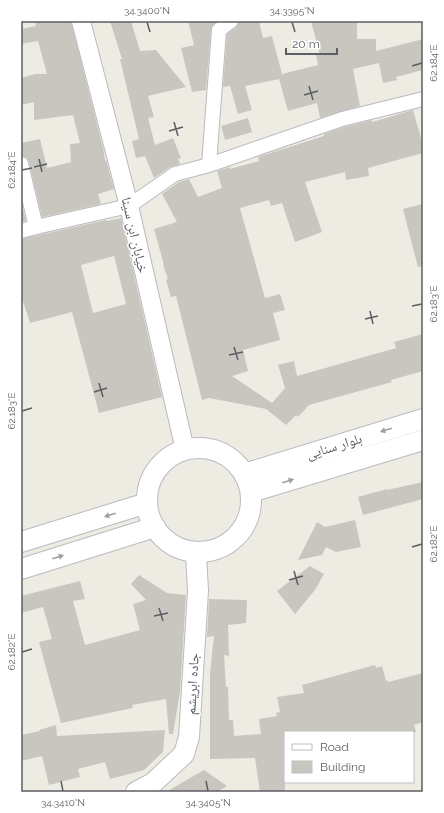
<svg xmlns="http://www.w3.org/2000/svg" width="444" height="813" viewBox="0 0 444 813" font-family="Raleway,'Noto Naskh Arabic',sans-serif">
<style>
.building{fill:#c9c6bf;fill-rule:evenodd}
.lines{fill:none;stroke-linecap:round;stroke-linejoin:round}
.minor-casing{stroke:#b8babf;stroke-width:16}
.tertiary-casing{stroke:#b8babf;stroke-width:20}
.secondary-casing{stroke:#b8bbc1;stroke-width:22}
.minor{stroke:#fff;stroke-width:14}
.tertiary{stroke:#fff;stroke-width:18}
.secondary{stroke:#fff;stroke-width:20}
.oneway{fill:#9d9ea1}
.ticks{fill:none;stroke:#5b5e63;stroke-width:1.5}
.labels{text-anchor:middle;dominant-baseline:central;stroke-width:3;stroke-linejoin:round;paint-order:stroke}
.street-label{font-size:14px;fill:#5b5e63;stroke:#fff}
.neatline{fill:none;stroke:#5b5e63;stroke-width:1.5}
.ticks-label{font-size:10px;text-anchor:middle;fill:#5b5e63}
</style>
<rect width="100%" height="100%" fill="#eeece2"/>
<g class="building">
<polygon points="35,21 71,21 104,152 105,161 106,160 114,189 98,194 101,204 42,217 29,162 27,158 21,156 21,143 40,139 47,168 71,162 70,144 80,143 73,115 34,120 34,102 21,105 21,78 35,74 47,74 38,41 21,44 21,29 36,26"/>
<polygon points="110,21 131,21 140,51 156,50 186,87 148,96 154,117 148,118 155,145 173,138 181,158 178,159 180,164 170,167 154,178 145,156 136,158 132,141 139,139 120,59 122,59"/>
<polygon points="188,21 217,21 212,26 211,29 206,90 192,92 181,48 194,45"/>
<polygon points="239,21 259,21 263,38 272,36 282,74 318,65 316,55 320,55 311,21 357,21 357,39 376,39 376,51 423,39 423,70 396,77 397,80 383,83 379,63 353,69 360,106 320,118 317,103 288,111 279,79 245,86 252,110 238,114 230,86 223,87 227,34 236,28"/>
<polygon points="413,110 423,145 423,153 368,168 369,176 346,180 345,172 305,182 322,232 295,242 282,203 271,206 269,200 240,208 265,298 280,294 285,310 273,313 280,340 243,350 248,371 232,376 272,403 285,388 278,365 294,361 297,376 396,348 394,342 423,334 423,371 391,380 392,382 309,405 298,417 296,415 286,425 266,409 209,398 202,400 176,296 171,297 166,280 168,279 163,265 164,265 154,229 177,222 162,194 179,182 189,179 198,197 222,188 217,171 230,167 230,169 259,161 258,157 324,136 324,134 344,127 372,120 372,122"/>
<polygon points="248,118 252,132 225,140 221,126"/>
<polygon points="21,201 26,221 21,222"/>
<polygon points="423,204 423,266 418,267 403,209"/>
<path d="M121,218l41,179 -63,16 -27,-101 -42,11 -9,-28v-56l85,-19 1,1zM114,256l12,48 -33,9 -12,-48z"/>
<polygon points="423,482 423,499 363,515 358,497 387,489 387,490"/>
<polygon points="355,520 361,547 336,552 326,547 322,555 298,560 317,522 325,527"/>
<polygon points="310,566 324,574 315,590 295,614 277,591"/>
<polygon points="139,575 167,593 186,595 180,692 173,734 169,734 166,699 132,705 133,708 61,723 39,642 52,639 43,607 21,613 21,596 80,581 85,599 73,601 85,645 140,630 133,604 146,600 131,584"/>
<polygon points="209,599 247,600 246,623 228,625 229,656 224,655 226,687 228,687 229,720 233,720 234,736 261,734 259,719 277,716 276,713 280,712 277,697 304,693 302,685 375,665 376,668 382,666 386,681 388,680 388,682 423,673 423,722 414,725 416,732 285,732 285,792 260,792 255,758 210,759 210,673 214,636 207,637"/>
<polygon points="56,725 57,736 165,730 163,752 144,770 110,779 105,762 78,769 80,777 49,785 42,756 21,761 21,735 40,731 39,730"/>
<polygon points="204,770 227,786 217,792 166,792"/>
</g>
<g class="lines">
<g class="minor-casing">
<g id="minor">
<polyline points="21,164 36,227"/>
<polyline points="209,165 219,30 231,21"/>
<polyline points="21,231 36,227 129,206 175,174 209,165 342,119 423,99"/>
</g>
</g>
<g class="tertiary-casing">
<polyline id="tertiary" points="81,21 129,206 185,450"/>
</g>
<g class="secondary-casing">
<g id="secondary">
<circle cx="199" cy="500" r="52"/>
<polyline points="244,474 423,419"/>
<polyline points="251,492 423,440"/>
<polyline points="21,542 147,503"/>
<polyline points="21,569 155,527"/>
<polyline points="136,792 153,783 184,754 189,737 198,591 196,552"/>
</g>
</g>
<use href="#minor" class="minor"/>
<use href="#tertiary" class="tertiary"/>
<use href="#secondary" class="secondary"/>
</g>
<defs><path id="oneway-solid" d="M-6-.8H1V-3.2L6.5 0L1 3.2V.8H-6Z"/></defs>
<g class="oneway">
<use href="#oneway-solid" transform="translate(386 430) rotate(163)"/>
<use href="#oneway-solid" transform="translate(288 481) rotate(-17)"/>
<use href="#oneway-solid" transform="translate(110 515) rotate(163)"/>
<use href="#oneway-solid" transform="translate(58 557) rotate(-17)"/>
</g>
<path class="ticks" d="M147,22l3,10M292,22l3,10M412,66l10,-3M309,86l4,14M304,95l14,-4M174,122l4,14M169,131l14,-4M39,159l3,13M34,167l13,-3M22,170l10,-2M412,306l10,-2M370,311l3,13M365,319l13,-3M234,347l4,13M229,355l14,-3M99,383l4,14M94,392l13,-4M22,411l10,-3M412,547l10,-3M294,571l4,14M289,580l14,-4M159,608l4,13M154,616l14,-3M22,652l10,-3M61,781l2,10M206,781l2,10"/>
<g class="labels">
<g class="street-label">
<text transform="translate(135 235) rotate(77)">خیابان ابن سینا</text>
<text transform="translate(334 446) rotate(-17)">بلوار سنایی</text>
<text transform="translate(192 684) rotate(-87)">جاده ابریشم</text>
</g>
</g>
<rect width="444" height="813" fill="none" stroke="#ffffff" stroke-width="44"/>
<rect x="284" y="731" width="130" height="52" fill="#ffffff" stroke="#bdbfc1"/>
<rect x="292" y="744" width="20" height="6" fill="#ffffff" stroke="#bdbfc1"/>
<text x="320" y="751" font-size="12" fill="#5b5e63">Road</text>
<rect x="292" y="761" width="20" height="12" fill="#c9c6bf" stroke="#bdbfc1"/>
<text x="320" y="771" font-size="12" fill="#5b5e63">Building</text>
<path d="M286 48v6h51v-6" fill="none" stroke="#5b5e63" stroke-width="2"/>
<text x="292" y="48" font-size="12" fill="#5b5e63" stroke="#ffffff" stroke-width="3" paint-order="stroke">20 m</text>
<rect x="22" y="22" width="400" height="769" class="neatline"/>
<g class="ticks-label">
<text x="147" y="14">34.3400°N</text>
<text x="292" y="14">34.3395°N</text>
<text transform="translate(433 63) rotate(-90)" y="4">62.184°E</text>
<text transform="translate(11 170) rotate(-90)" y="4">62.184°E</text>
<text transform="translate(433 304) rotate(-90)" y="4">62.183°E</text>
<text transform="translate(11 411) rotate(-90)" y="4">62.183°E</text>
<text transform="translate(433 544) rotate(-90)" y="4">62.182°E</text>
<text transform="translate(11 652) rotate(-90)" y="4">62.182°E</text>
<text x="63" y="806">34.3410°N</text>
<text x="208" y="806">34.3405°N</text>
</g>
</svg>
